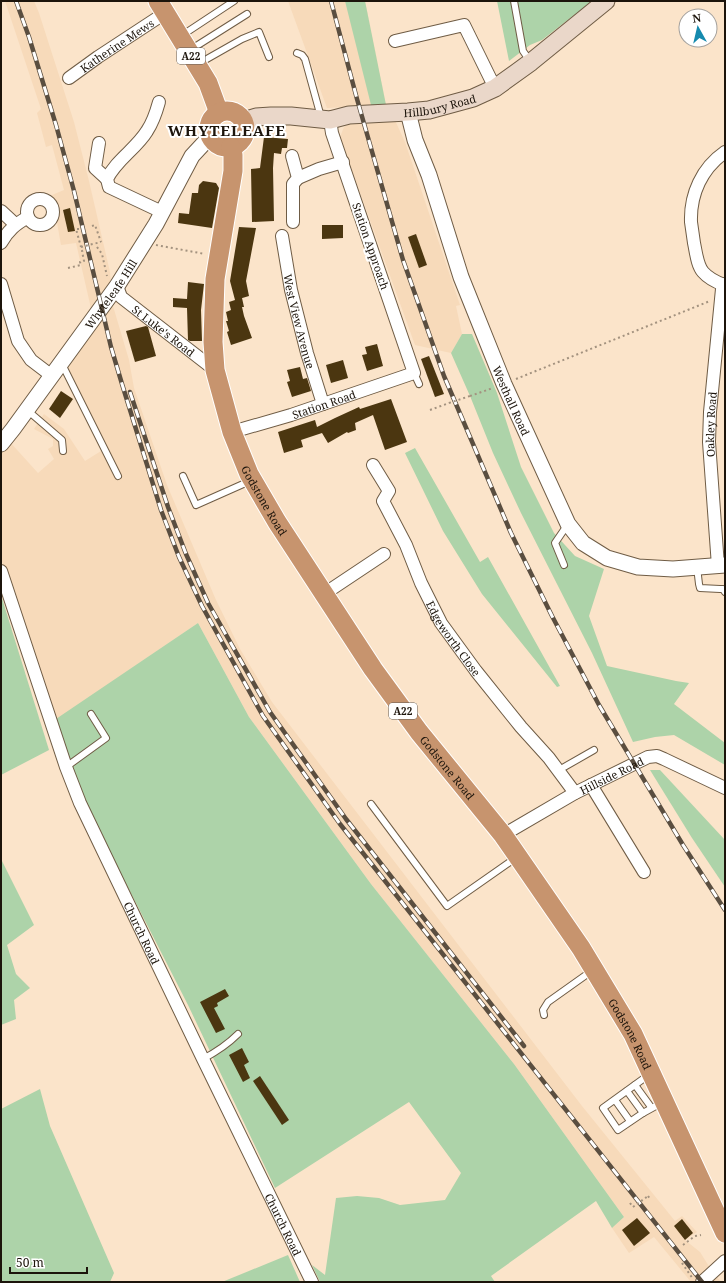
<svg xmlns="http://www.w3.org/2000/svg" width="726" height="1283" viewBox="0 0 726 1283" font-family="'Noto Serif',serif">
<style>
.built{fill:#f7daba}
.green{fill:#add3a9}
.building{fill:#4b3610}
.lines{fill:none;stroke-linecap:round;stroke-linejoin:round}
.service-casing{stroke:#6f5c45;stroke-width:8}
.minor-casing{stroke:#6f5c45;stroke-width:14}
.tertiary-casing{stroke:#6f5c45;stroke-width:17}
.secondary-casing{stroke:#6f5c45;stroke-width:19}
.trunk-casing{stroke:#fff;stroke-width:21}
.path{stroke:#a3927f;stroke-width:2;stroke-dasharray:2 3;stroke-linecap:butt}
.service{stroke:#fff;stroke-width:6}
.minor{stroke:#fff;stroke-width:12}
.tertiary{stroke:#fff;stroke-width:15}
.secondary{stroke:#ead7c9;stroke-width:17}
.trunk{stroke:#c7946e;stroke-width:19}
.rail-casing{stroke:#5a4e40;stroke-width:4.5}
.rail{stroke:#fff;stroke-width:3;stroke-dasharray:9;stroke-linecap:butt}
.path-bridge{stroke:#a3927f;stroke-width:2;stroke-dasharray:2 3;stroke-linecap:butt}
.labels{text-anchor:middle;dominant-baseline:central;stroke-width:4;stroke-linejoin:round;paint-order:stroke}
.shield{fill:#fff;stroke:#605a54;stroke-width:1}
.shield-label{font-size:10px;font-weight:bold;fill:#1c140b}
.street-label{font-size:11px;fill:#1c140b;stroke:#fff}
.district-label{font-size:15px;font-weight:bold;letter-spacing:1px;fill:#1c140b;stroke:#fff}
</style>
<rect width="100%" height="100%" fill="#fbe4ca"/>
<g class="built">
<polygon points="5,1 34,1 39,13 74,122 89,181 110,272 113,306 129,360 134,388 167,485 216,600 240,649 272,702 582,1106 675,1221 682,1216 697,1232 685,1240 700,1252 710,1268 721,1282 691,1282 654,1237 629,1253 612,1228 624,1217 514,1064 371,884 249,717 198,623 53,722 1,558 1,452 9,441 38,473 54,459 48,449 53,446 53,439 34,429 44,414 64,429 85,461 101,451 62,370 93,326 90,304 76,243 61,245 52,195 64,190 52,145 46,147 37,113 41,109"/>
<polygon points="288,1 365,1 386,105 327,108"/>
<polygon points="393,116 405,142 460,305 456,306 462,334 451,353 415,345 340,137 344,127 353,120"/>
</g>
<g class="green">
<polygon points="345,1 365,1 386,105 371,105"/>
<polygon points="497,1 592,1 542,40 530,45 509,61"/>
<polygon points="462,334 472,334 497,393 521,467 554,533 575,556 604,569 589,616 607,666 676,681 689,683 674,704 725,743 725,765 674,735 655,737 633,742 592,653 521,513 493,453 470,396 451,353"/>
<polygon points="415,448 480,562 488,557 560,686 557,687 482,594 443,531 405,453"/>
<polygon points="1,595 49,750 1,775"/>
<polygon points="198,623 249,717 371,884 514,1064 624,1217 612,1228 596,1201 491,1276 495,1282 320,1282 312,1265 325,1275 336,1198 357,1196 379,1198 400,1205 445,1200 461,1173 409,1102 275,1188 188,1005 93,819 53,721"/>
<polygon points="650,770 660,770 725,840 725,887 692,838"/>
<polygon points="1,859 34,925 7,945 16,974 30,988 14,1000 16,1019 1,1025"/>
<polygon points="40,1089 50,1126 114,1273 110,1282 1,1282 1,1109"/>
<polygon points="288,1255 300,1282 222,1282"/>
</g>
<g class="building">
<polygon points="264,137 288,139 287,148 282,148 281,154 274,153 273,168 274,221 252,222 251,169 260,168"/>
<polygon points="203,181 216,183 219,188 212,228 178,223 179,213 189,214 192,193 198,193 199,185"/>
<polygon points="70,208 75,231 68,232 63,210"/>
<polygon points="322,225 343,225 343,238 322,239"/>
<polygon points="239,227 256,228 246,281 249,296 239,299 242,298 244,307 242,307 244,316 252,338 231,345 227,332 229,331 226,321 228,321 226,312 231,310 229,302 235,300 230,281"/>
<polygon points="416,234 427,265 419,268 408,237"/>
<polygon points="188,282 204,284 201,310 202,341 190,341 188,340 187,308 173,307 173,298 187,299"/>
<polygon points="146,326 148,327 156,356 135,362 126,331"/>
<polygon points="377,344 383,366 367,371 362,355 367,354 365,347"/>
<polygon points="429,356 444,394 435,397 421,359"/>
<polygon points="343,360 348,378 331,383 326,365"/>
<polygon points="300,367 303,379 307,378 311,391 292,397 287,382 290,381 287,370"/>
<polygon points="61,391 73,399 60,418 49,409"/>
<polygon points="391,399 407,442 385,450 373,415 355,423 356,430 348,433 347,432 328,443 322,433 301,440 303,447 284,453 278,432 315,420 317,427 335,418 359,407 360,409"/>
<polygon points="225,989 229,996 217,1003 218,1006 214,1008 225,1029 216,1033 200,1002"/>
<polygon points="242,1048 249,1062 244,1065 250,1078 243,1082 229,1055"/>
<polygon points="260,1076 289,1120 282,1125 253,1081"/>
<polygon points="637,1218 650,1233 634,1246 622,1230"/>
<polygon points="682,1219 693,1233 685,1240 674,1226"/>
</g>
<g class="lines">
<g class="service-casing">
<g id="service">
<polyline points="514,1 523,51 530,61"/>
<polyline points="181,36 234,1"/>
<polyline points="190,50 247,14"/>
<polyline points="297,53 302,55 305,59 321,117"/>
<polyline points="198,64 242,39 259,32 269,57"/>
<polyline points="62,364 118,476"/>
<polyline points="414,373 419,384"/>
<polyline points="27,410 62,440 63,451"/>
<polyline points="183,476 196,505 250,481"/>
<polyline points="564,565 555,543 568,524"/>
<polyline points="697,567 699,584 700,588 720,589 723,589 725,592"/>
<polyline points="66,767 106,738 91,714"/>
<polyline points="559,770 594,750"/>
<polyline points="371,804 447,906 517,857"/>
<polyline points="544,1015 543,1010 548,1002 593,970"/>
<path d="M203,1059c13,-7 24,-14 35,-25"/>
<polyline points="650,1074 603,1108 618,1130 643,1113 663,1102"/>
<polyline points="635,1085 651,1107"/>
<polyline points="627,1091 643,1113"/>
<polyline points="615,1100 630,1121"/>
</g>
</g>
<g class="minor-casing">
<g id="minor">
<polyline points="395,41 464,25 495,88"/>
<path id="s1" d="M69,78l29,-21 67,-44"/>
<path d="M159,102c-3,11 -6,20 -12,29 -11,18 -31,29 -40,48l2,8 53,25"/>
<polyline points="99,143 95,168 107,179"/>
<polyline points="292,156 298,178 293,184 293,222"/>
<polyline points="298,178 319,169 343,162"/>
<circle cx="40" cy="212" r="13"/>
<polyline points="1,211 15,224"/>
<path id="s2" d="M282,236l9,54 16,63 16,51"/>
<path d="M1,243c7,-13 15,-19 27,-26"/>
<polyline points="1,284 18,341 31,360 52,376"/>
<path d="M724,285c-8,-3 -15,-6 -21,-13 -6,-7 -7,-20 -9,-29 -1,-7 -2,-14 -3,-21 -1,-28 11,-54 34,-70"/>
<path id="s3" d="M117,286l4,11 94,73"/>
<path id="s4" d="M232,432l59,-17 123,-42 -82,-240 -2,-13"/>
<path id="s5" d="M373,465l16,26 -6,10 23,44 15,38 20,40 35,48 45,56 28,31 26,35"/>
<path id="s6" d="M718,566l-9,-124 1,-30 12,-123 3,-5"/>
<path id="s7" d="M1,571l65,196 14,36 123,256 109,223"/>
<polyline points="324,594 384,554"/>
<polyline points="591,785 644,872"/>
<path id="s8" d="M503,835l72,-42 73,-36 9,-1 7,3 61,29"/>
<polyline points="702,1282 725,1261"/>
</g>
</g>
<g class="tertiary-casing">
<g id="tertiary">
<path id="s9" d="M408,112l7,28 14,35 32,102 43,107 64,140 15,19 24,15 31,9 35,2 52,-4"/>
<path id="s10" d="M1,444l12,-15 104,-143 39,-62 36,-68 13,-14 6,-4"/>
</g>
</g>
<g class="secondary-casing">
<g id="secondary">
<path id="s11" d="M243,121l13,-4 15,-1h20l39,4 19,-5 59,-3 21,-2 44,-12 22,-10 36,-26 75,-61"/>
</g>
</g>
<g class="trunk-casing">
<g id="trunk">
<polyline points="158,1 208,83 219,113"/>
<circle cx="227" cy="129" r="18"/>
<path id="s12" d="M231,147l2,8v16l-18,108 -2,63 2,28 17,62 17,42 28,48 96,147 46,63 84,103 78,113 52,86 92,199"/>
</g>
</g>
<g class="path">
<polyline points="92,226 95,225 101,242"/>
<polyline points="79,229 76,229 81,247"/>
<polyline points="156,245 205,254"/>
<polyline points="97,247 102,254 107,276"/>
<polyline points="68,268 81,265 80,262 84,261 82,251 85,250"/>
<polyline points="516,379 710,301"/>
<polyline points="470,396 493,388"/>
<polyline points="430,410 449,403"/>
<polyline points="648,1196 651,1200"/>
<polyline points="630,1203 633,1207"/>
<polyline points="683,1245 695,1236 701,1235"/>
<polyline points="682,1263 693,1279"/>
</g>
<use href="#service" class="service"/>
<use href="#minor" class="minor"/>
<use href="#tertiary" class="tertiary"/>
<use href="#secondary" class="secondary"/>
<use href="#trunk" class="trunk"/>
<g class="rail-casing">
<g id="rail">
<polyline points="16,1 29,37 56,125 74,191 111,347 122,384 161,510 179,557 202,606 263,716 340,824 702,1282"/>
<polyline points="331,1 357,99 403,260 444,376 511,533 552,616 599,705 683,845 725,910"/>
<polyline points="130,392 168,507 186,554 208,603 270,712 346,819 524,1046"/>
</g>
</g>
<use href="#rail" class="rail"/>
<g class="path-bridge">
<polyline points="81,247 101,242"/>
<polyline points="449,403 470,396"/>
<polyline points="633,1207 648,1196"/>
</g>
</g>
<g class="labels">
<g class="shield">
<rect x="177" y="48" width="28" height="16" rx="3"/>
<rect x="389" y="703" width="28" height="16" rx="3"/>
</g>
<g class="shield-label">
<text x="191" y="56">A22</text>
<text x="403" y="711">A22</text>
</g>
<g class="street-label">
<text stroke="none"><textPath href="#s1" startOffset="58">Katherine Mews</textPath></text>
<text stroke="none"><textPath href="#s11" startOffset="199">Hillbury Road</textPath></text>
<text transform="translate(371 246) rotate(71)">Station Approach</text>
<text stroke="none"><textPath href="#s10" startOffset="186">Whyteleafe Hill</textPath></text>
<text stroke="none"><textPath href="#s2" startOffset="87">West View Avenue</textPath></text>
<text stroke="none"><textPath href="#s3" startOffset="66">St Luke's Road</textPath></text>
<text stroke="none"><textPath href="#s9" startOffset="307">Westhall Road</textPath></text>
<text stroke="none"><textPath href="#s4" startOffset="96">Station Road</textPath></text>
<text stroke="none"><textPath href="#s6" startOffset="142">Oakley Road</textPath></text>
<text stroke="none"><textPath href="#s12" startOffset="365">Godstone Road</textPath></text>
<text stroke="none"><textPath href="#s5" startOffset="197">Edgeworth Close</textPath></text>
<text stroke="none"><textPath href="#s12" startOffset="689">Godstone Road</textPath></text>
<text stroke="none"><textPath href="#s8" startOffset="124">Hillside Road</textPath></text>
<text stroke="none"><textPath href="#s7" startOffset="389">Church Road</textPath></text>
<text stroke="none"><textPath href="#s12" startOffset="1013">Godstone Road</textPath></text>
<text stroke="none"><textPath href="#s7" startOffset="713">Church Road</textPath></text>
</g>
<g class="district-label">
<text x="227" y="130">WHYTELEAFE</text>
</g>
</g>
<rect width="726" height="1283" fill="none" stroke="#1c140b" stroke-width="4"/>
<g transform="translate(698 28) rotate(352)"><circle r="19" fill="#ffffff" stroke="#a4a19d"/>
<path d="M0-3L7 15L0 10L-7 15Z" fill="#158aae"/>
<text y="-6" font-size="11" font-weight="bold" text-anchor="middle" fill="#1c140b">N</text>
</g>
<path d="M10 1267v6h77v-6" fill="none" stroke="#1c140b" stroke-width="2"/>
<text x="16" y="1267" font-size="12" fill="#1c140b" stroke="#ffffff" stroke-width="3" paint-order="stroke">50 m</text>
</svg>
